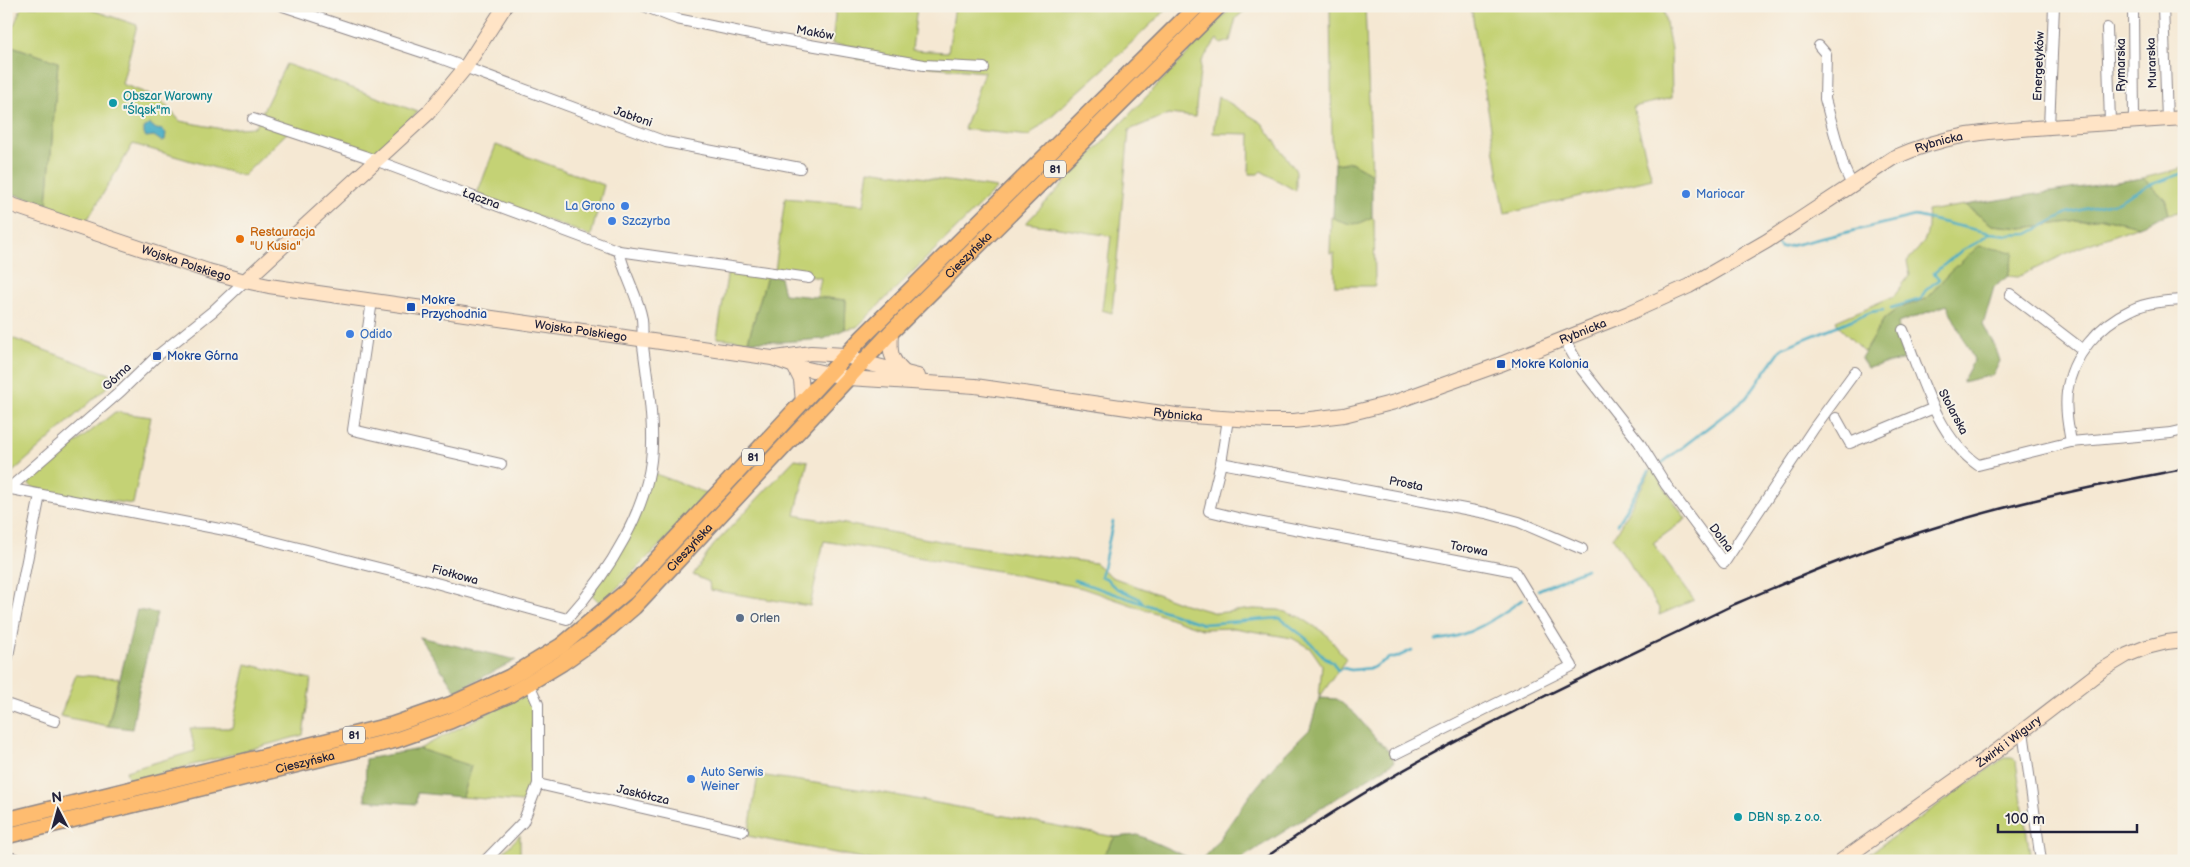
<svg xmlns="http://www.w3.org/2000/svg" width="2190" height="867" viewBox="0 0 2190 867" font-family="'Balsamiq Sans',sans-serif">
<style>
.green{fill:#c4d274;stroke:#737a58}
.forest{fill:#9bb466;stroke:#5e6b50}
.water{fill:#44acc4;stroke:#336780}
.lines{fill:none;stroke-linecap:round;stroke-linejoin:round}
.stream{stroke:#44acc4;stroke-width:2.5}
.street-casing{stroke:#8c8587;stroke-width:12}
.secondary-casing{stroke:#8c8587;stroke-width:16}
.primary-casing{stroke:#8c8587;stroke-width:18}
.street{stroke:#fff;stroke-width:10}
.secondary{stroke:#ffe4c6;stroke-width:14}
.primary{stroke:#febc70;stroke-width:15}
.rail{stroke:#22223b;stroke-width:2.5}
.culture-dot{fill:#0f9aa8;stroke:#f7f3e8;stroke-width:2}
.shop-dot{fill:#3f7fe0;stroke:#f7f3e8;stroke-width:2}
.food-dot{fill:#e8710a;stroke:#f7f3e8;stroke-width:2}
.transit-dot{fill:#1a4fb4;stroke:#f7f3e8;stroke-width:2}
.service-dot{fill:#5c6f8a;stroke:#f7f3e8;stroke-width:2}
.labels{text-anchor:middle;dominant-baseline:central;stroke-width:4;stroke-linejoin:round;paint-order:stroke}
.shield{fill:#f7f3e8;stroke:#62616f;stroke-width:1}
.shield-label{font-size:11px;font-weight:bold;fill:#22223b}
.street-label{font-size:12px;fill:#22223b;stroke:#f7f3e8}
.culture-label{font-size:12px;fill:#0d838f;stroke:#f7f3e8;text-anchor:start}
.shop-label{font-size:12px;fill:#366cbe;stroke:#f7f3e8;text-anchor:start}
.food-label{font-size:12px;fill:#c56008;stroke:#f7f3e8;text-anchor:start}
.transit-label{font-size:12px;fill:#164399;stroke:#f7f3e8;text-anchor:start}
.service-label{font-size:12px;fill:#4e5e75;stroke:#f7f3e8;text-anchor:start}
</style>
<rect width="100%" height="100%" fill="#f7f3e8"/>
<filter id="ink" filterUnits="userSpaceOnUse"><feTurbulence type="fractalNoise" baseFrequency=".02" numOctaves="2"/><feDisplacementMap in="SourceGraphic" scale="10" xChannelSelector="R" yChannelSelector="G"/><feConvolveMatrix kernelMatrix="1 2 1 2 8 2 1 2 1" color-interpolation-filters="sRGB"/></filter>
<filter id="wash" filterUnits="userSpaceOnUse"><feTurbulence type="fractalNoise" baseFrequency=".0096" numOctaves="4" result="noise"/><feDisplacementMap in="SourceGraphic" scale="20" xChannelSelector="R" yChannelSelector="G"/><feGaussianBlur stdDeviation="1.12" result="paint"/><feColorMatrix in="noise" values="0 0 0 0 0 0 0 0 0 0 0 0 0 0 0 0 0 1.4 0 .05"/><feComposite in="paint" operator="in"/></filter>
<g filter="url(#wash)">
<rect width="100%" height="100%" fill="#f5e8d3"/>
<g class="green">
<polygon points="22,6 80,6 137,25 122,84 159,98 180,121 222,129 255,127 286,64 418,112 373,155 292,128 243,176 133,144 86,222 47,204 58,62 6,44"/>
<polygon points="836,6 917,6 912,50 948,52 955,6 1170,6 1107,66 1029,136 964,129 984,72 856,59 861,47 832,44"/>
<polygon points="1233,6 1250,6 1236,18 1230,41 1221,44 1217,39 1201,62 1195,117 1169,114 1129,130 1112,313 1102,310 1111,236 1026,223"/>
<polygon points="1330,6 1365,6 1372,174 1351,162 1335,164 1332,143"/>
<polygon points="1471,6 1663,6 1671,50 1672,98 1633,107 1652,179 1505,214"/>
<polygon points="1218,96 1262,123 1296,171 1296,191 1261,171 1258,174 1249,174 1250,134 1213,133"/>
<polygon points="496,145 604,185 591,236 477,194"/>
<polygon points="2184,168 2184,211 2169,214 2165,199 2143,178"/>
<polygon points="869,170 997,188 857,327 845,329 846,300 817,297 821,278 775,271 785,198 864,205"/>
<path d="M1965,205l27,20 29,3 82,-10 36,8 -61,22 -60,29 -10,-1 5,-24 -64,21 -23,26 -29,10 -13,10 -20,33 -25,-25 -3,-6 58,-25 16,-21 -3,-14c17,-18 24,-24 20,-50z"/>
<path d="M1331,217c19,6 22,11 41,0l2,2 1,67h-40l-1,-33 -4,1z"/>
<polygon points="728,270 767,276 748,341 717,338"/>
<polygon points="6,336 118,377 6,478"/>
<polygon points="115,412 151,417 133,504 36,491 27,482"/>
<polygon points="795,459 808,461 795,515 956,544 1095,563 1112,577 1184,604 1216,613 1254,609 1279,610 1300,617 1326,634 1346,659 1319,698 1322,665 1311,649 1292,638 1234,628 1202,629 1082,588 998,571 824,541 810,606 710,590 709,582 693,575 713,546"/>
<polygon points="1652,469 1686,519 1653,543 1694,600 1659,615 1660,610 1613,538"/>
<polygon points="653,473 706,493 666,539 601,604 592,595"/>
<polygon points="246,664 311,679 303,735 130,782 126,771 195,751 190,728 232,728"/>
<polygon points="76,675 119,678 108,726 60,716"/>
<polygon points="523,694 531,703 532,722 530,791 522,802 462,797 471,766 419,749"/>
<polygon points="2004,758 2012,758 2016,762 2031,861 1859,861"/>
<polygon points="758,775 879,792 1115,837 1100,861 877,861 748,836"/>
<polygon points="520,835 520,861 495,861"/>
</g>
<g class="forest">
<polygon points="6,44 58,62 47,204 6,192 6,105 9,97 6,96"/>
<path d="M1351,162l21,12v43c-16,10 -22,8 -39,1l2,-54z"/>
<polygon points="2143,178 2165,199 2169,214 2139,226 2103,218 2022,228 1992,225 1965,205"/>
<polygon points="1979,246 2014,252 2008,276 1994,287 1983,325 1995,346 2000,361 1993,375 1962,382 1974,360 1947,305 1898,323 1905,359 1867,368 1861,358 1884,319 1897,309 1926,299 1949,273"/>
<polygon points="767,276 780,277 784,294 846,300 845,329 824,339 779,342 748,341"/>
<polygon points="137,610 157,613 141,679 132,729 108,726"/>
<polygon points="419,637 516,660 456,691"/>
<polygon points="1319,698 1337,699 1356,715 1377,740 1391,752 1394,762 1237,861 1200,861 1215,845 1250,795 1281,758 1310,729"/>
<polygon points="419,749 471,766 462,797 417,793 416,804 365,800 366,759"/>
<polygon points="1138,835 1196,861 1100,861 1115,837"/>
</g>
<polygon class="water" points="150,124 156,129 163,130 166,133 165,140 161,141 154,136 146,137 144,134 144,128"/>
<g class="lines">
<g class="stream">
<polyline points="1777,243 1781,248 1915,216 1990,233 2008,235 2028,234 2067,213 2117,202 2147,186 2184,173"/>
<polyline points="1891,308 1921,299 1925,291 1939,279 1934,273 1961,251 1980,241 1990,233"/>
<polyline points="1658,466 1746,398 1782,348 1871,312 1883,310"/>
<path d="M1113,522l-12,55 5,1c9,13 21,14 34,21l3,4"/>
<polyline points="1617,524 1649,471"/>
<polyline points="1074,580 1203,624 1280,618 1308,640 1325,658 1332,661 1338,671 1343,668 1351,670 1372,668 1389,658 1395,658 1412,650"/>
<polyline points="1538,590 1586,569"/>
<path d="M1436,640c32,-2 61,-22 87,-41"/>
</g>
</g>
</g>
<g filter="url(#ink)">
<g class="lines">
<g class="street-casing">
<g id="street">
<polyline points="283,6 440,58 666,142 800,168"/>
<polyline points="644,6 677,19 770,38 924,65 984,68"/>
<polyline points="2163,6 2167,120"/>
<polyline points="2133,9 2134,121"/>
<polyline points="2107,28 2110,123"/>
<polyline points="1819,46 1826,54 1825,99 1844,168 1852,185"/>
<polyline points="2049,127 2054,6"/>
<polyline points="619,251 809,278"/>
<polyline points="2010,294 2083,350"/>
<path d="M2184,300c-18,1 -37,2 -53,10 -33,15 -59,46 -64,82 -2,17 1,33 4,50l100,-9 13,-3"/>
<polyline points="372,301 353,430 501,464"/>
<path d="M1903,330c18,45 34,107 75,135l93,-23"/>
<polyline points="1564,339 1580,367 1639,442 1666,485 1724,563 1814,428 1855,372"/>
<polyline points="1836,418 1850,443 1934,408"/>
<polyline points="1228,419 1221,463 1209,511 1242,519 1514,571 1572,666 1395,754"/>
<polyline points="1221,463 1486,513 1519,522 1582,549"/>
<path d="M6,488l224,43 177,44 160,44c40,-44 85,-113 85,-175 1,-32 -5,-66 -9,-98 -1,-9 0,-18 -1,-27 -4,-23 -18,-45 -23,-68l-255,-95 -111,-37"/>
<polyline points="6,491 121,391 157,356 213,311 245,281"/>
<polyline points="6,666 40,495"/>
<polyline points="6,704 55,721"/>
<polyline points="2023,731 2041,861"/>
<polyline points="538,784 743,831"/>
<polyline points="6,856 22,861"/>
<polyline points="485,861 523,822 538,784 538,704 529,684"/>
</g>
</g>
<g class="secondary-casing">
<g id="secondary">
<path id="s1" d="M6,203l202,68 37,10 24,5 503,72 22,8 54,12 127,8 201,29 92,6h26l50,-6 51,-13 106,-38 128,-51 60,-27 78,-45 126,-83c57,-25 96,-27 157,-31 45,-3 89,-6 134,-9"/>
<polyline points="245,281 428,113 465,68 505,6"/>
<path d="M891,332c-1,19 -2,26 13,40"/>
<polyline points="776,358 811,353 845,355 862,362 918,376"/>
<polyline points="794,366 801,380 803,402"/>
<path id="s2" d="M1841,861l157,-111 104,-80 25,-15 20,-8 20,-5 17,-2"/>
</g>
</g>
<g class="primary-casing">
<g id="primary">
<polyline points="6,820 392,725 452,704 510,677 561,646 627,591 862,338 1197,6"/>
<path id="s3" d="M6,836l390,-96 54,-19 59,-26 53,-32 37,-26 35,-30 257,-275 328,-326"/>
</g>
</g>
<use href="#street" class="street"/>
<use href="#secondary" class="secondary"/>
<use href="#primary" class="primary"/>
<path class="rail" d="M1261,861c146,-106 313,-178 474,-257 68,-29 135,-57 205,-78 80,-25 162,-42 244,-57"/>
</g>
</g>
<g class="culture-dot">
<circle cx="113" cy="103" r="5"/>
<circle cx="1738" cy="817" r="5"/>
</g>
<g class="shop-dot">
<circle cx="1686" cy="194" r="5"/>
<circle cx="625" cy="206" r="5"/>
<circle cx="612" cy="221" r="5"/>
<circle cx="350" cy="334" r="5"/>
<circle cx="691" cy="779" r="5"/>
</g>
<circle class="food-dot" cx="240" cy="239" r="5"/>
<g class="transit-dot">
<rect x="406" y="302" width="10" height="10" rx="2.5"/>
<rect x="152" y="351" width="10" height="10" rx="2.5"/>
<rect x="1496" y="359" width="10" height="10" rx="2.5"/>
</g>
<circle class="service-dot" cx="740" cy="618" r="5"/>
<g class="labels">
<g class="shield">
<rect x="1044" y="160.5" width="22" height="17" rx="4"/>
<rect x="742" y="448.5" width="22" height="17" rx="4"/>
<rect x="343" y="726.5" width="22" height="17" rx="4"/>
</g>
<g class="shield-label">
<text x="1055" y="169">81</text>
<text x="753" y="457">81</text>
<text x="354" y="735">81</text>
</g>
<g class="street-label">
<text transform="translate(815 33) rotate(10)">Maków</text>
<text transform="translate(2152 63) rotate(-92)">Murarska</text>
<text transform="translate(2121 65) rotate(-90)">Rymarska</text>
<text transform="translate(2039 66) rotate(-88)">Energetyków</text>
<text transform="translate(633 117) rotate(19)">Jabłoni</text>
<text stroke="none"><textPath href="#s1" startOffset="2020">Rybnicka</textPath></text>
<text transform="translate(481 199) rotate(20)">Łączna</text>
<text stroke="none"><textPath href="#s3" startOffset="1162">Cieszyńska</textPath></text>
<text stroke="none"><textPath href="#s1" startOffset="190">Wojska Polskiego</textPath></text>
<text stroke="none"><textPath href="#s1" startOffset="591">Wojska Polskiego</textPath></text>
<text stroke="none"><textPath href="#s1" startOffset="1615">Rybnicka</textPath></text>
<text transform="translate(117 377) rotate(-43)">Górna</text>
<text transform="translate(1953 412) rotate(62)">Stolarska</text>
<text stroke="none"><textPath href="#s1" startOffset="1195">Rybnicka</textPath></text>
<text transform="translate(1406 484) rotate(11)">Prosta</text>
<text transform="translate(1721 538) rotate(53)">Dolna</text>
<text stroke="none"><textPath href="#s3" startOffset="758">Cieszyńska</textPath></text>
<text transform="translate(1469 549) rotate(11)">Torowa</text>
<text transform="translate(455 575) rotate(15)">Fiołkowa</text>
<text stroke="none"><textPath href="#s2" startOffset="206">Żwirki i Wigury</textPath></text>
<text stroke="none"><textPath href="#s3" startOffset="308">Cieszyńska</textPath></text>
<text transform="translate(643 795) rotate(13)">Jaskółcza</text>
</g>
<g class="culture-label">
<text x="123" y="96">Obszar Warowny<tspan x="123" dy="14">"Śląsk"m</tspan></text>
<text x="1748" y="817">DBN sp. z o.o.</text>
</g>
<g class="shop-label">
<text x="1696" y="194">Mariocar</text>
<text x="615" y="206" text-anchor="end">La Grono</text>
<text x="622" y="221">Szczyrba</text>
<text x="360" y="334">Odido</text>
<text x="701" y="772">Auto Serwis<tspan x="701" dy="14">Weiner</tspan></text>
</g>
<g class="food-label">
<text x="250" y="232">Restauracja<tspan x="250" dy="14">"U Kusia"</tspan></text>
</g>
<g class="transit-label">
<text x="421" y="300">Mokre<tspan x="421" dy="14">Przychodnia</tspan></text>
<text x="167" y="356">Mokre Górna</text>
<text x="1511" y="364">Mokre Kolonia</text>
</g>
<g class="service-label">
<text x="750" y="618">Orlen</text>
</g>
</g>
<rect width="2190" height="867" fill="none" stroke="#f7f3e8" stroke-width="25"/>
<g transform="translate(58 810) rotate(354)" stroke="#f7f3e8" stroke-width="4" paint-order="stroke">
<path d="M0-4L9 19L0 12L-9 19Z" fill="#22223b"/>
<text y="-8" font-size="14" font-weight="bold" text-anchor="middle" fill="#22223b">N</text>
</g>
<path d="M1998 824v8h139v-8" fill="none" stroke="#22223b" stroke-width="2.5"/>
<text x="2005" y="824" font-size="15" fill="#22223b" stroke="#f7f3e8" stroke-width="4" paint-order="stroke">100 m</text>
</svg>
